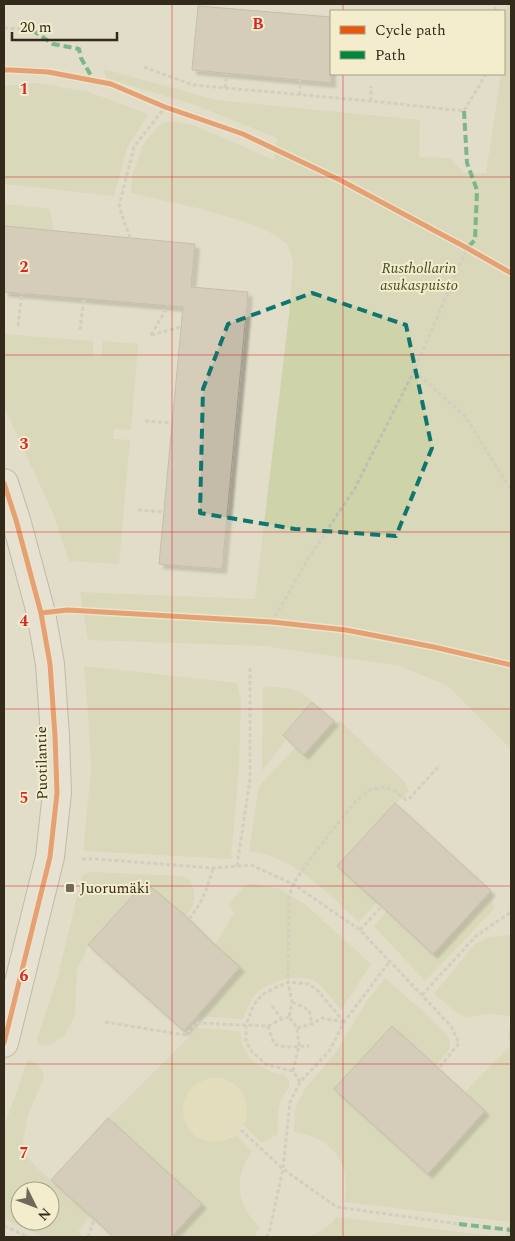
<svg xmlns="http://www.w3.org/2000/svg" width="515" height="1241" viewBox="0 0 515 1241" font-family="Spectral,serif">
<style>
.green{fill:#ced3aa;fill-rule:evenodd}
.sand{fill:#e6ddaf}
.building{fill:#c5bba9;stroke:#a19888;filter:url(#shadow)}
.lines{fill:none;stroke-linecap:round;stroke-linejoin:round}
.secondary-casing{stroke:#969082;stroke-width:30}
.path{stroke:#c2beb2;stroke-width:3;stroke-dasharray:4 2.5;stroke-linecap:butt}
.secondary{stroke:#eae6da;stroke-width:28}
.quiet{stroke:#00873e;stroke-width:4;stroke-dasharray:8 4;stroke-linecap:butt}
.cycleway-casing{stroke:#f4edcd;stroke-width:8}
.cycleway{stroke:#e8590c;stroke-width:5}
.marked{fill:none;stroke:#0f766e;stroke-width:4;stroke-dasharray:10 6;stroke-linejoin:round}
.grid{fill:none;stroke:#d62828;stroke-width:1;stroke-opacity:0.55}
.poi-dot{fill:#706958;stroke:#f4edcd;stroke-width:2}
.labels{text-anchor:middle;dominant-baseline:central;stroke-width:4;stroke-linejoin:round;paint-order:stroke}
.park-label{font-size:15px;font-style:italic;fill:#3f5022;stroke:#f4edcd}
.street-label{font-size:15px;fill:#332a1b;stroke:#f4edcd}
.poi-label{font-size:15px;fill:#332a1b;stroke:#f4edcd;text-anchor:start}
.grid-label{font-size:16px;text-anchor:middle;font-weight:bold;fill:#d62828;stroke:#f4edcd;stroke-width:4;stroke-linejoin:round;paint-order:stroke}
</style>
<defs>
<filter id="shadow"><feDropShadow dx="4.5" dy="4.5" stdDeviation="1" flood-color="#0004"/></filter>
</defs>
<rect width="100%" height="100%" fill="#e2ddc8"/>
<g class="green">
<polygon points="507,4 511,4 511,151 510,167 511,167 511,749 448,686 400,666 264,646 88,640 80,592 255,599 289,315 293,261 288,245 275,235 249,223 197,208 131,193 133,173 142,147 152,133 162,123 171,121 193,125 274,160 277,138 195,105 106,78 104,69 216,100 420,120 419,157 450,158 464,173 486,173 501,74 504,74 504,37"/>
<polygon points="37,83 89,92 148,114 127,148 114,196 4,184 4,86"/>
<polygon points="4,204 50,209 54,231 4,226"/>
<polygon points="4,334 93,341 93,356 101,357 103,341 138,344 131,430 114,429 113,439 130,440 119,564 69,561 53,513 4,407"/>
<polygon points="84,666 237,683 241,701 239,766 231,859 84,851 84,841 91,771 88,713"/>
<path d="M263,686c16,2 39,1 49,16l-29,32 4,4 -25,33z"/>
<path d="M339,720l66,62 4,9 -4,6 -10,6 -58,63 40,36 -18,20c-32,-29 -65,-66 -110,-71l10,-65 37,-39 8,7 30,-33 2,3z"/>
<polygon points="94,872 184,876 190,881 194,891 194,904 186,916 144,882 88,945 83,958 77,968 75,1015 71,1024 63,1037 52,1044 43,1046 38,1043 37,1038 58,976 82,876 87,873"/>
<path d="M255,884l25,5 26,16 65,59 -30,46c-5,-6 -20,-26 -26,-29 -15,-8 -45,0 -56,10 -9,8 -12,18 -16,28l-47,-3 44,-48 -25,-23 19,-32 -6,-9 18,-19z"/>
<polygon points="491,891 494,909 425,981 374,926 387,911 433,954"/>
<polygon points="511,935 511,1016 489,1014 477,1016 467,1018 458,1014 434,994 474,945 488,937"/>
<path d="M385,978l38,33 25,25 2,5v7l-14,18 -44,-40 -58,63 94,85 57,-63 -20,-19 45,-46 -2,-13 3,-12v216h-6l5,-15 -166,-20c9,-37 -12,-65 -50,-70l1,-19 2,-9 7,-14 32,-38 29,-48z"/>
<path d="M198,1028l42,3 2,13 7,13 7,7 18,9 10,2 5,5v7c-12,14 -12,30 -11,47l-17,9 -18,-19c3,-4 3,-7 3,-12 0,-16 -2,-19 -14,-30l-49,24c1,13 6,33 22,33 9,1 19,-2 28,-2l3,-2 16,16c-19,29 -16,52 8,77l-6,9h-83l31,-34 -94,-85z"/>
<path d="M28,1059c7,4 16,10 16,19l-16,37 -5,25 2,15 12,13 53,48 -12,16 5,5h-40l-39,-18v-92zM20,1191h30v30h-30z"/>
<path d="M336,1217l167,20h-197c12,-4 23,-9 30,-20z"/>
</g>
<circle class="sand" cx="215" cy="1110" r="32"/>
<g class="building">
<polygon points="198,6 331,17 331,83 192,70"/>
<polygon points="4,226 195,244 191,287 248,292 222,569 159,564 183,307 4,292"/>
<polygon points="312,702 334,721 304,755 283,735"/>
<polygon points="395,803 491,891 433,954 387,911 337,866"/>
<polygon points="145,882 189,919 215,945 240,967 184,1031 88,945"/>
<polygon points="392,1026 485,1111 428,1174 334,1089"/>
<polygon points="108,1118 202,1204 171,1237 114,1237 51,1180"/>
</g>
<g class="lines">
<g class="secondary-casing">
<polyline id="secondary" points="4,483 16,520 41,613 50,664 55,736 57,793 50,857 4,1043"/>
</g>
<g class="path">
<polyline points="495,11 496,4"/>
<polyline points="4,28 32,30"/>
<polyline points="144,67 193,85 371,101 464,111 486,74"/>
<polyline points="225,88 227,74"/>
<polyline points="300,95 300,80"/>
<polyline points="371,101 371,86"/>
<polyline points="130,238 119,206 134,147 165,107"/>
<polyline points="18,326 22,293"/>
<polyline points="80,330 84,298"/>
<polyline points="151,335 168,306"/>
<polyline points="151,335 181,327"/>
<polyline points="414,371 465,416 511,490"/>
<polyline points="145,421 172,423"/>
<polyline points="138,510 164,512"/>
<polyline points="272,622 308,559 355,488 414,371 467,248"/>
<polyline points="82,859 96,859 213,868 251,865 293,884 360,930 451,1026 459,1043 439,1068"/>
<polyline points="237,866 250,779 250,667"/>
<path d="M189,919c14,-18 18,-30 24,-51"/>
<polyline points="360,930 382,906"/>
<polyline points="422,995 476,936 511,912"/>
<polyline points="292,1002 309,1010 312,1024"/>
<polyline points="272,1006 282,1019"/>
<polyline points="105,1022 185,1035 197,1023 268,1026 282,1019 289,1017"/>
<polyline points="268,1026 274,1044 285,1047 309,1046"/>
<polyline points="297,1028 312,1024 322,1018 344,1022"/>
<polyline points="293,1071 267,1065 252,1052 246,1042 246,1025 253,1006 262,995 273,989 288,982 309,984 318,991 344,1022"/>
<polyline points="300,1082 293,1071 299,1046 297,1028 289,1017 292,1002 288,982 289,897 293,884 313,855 353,804 369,790 385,787 395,791 406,800 409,799 440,765"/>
<polyline points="241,1130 283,1169 337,1207 459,1224"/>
<polyline points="4,1226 28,1237"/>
<polyline points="88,1237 94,1219"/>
<polyline points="266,1237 269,1233 283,1169 290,1102 300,1082 330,1050 344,1022 390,961"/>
</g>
<use href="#secondary" class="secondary"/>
<g class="quiet">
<polyline points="32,30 53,44 79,49 81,58 94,81"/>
<polyline points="464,111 467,163 477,190 475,240 467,248"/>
<polyline points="459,1224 511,1230"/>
</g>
<g class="cycleway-casing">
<g id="cycleway">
<polyline points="4,70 11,70 48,72 111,84 165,107 243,134 342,181 467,248 511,273"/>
<polyline points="4,483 16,520 41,613 50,664 55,736 57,793 50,857 4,1043"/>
<polyline points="41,613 68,610 272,622 346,630 434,647 511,665"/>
</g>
</g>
<use href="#cycleway" class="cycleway"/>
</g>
<path d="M0 0H515V1241H0ZM312,293l94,32 26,123 -36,88 -101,-7 -95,-16 3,-124 25,-65z" fill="#e2ddc8" fill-opacity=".55" fill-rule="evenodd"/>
<path class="marked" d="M312,293l94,32 26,123 -36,88 -101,-7 -95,-16 3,-124 25,-65z"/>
<path class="grid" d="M172,4v1233M343,4v7M343,74v1163M4,177h507M4,355h507M4,532h507M4,709h507M4,886h507M4,1064h507"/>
<rect class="poi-dot" x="65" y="883" width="10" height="10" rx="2.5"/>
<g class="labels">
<g class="park-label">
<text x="419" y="268">Rusthollarin<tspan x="419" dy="17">asukaspuisto</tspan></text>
</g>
<g class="street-label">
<text transform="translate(42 763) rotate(-91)">Puotilantie</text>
</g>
<g class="poi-label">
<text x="80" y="888">Juorumäki</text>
</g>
</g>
<g class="grid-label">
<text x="258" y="29">B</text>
<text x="24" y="94">1</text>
<text x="24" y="272">2</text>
<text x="24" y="449">3</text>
<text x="24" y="626">4</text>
<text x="24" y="803">5</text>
<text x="24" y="981">6</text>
<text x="24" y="1158">7</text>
</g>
<rect width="515" height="1241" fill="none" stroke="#332a1b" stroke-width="10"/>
<rect x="330" y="10" width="175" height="65" fill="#f4edcd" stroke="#a79f86"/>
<rect x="340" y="26" width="25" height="8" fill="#e8590c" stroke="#a79f86"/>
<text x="375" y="35" font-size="15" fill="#332a1b">Cycle path</text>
<rect x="340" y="51" width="25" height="8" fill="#00873e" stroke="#a79f86"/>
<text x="375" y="60" font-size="15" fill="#332a1b">Path</text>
<g transform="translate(35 1206) rotate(132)"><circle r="24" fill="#f4edcd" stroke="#a79f86"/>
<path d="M0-4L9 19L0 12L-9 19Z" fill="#706958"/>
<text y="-8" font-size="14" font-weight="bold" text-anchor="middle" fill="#332a1b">N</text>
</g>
<path d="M12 32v8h105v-8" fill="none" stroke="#332a1b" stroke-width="2.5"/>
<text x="20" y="32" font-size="15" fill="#332a1b" stroke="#f4edcd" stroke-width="4" paint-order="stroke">20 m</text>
</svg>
